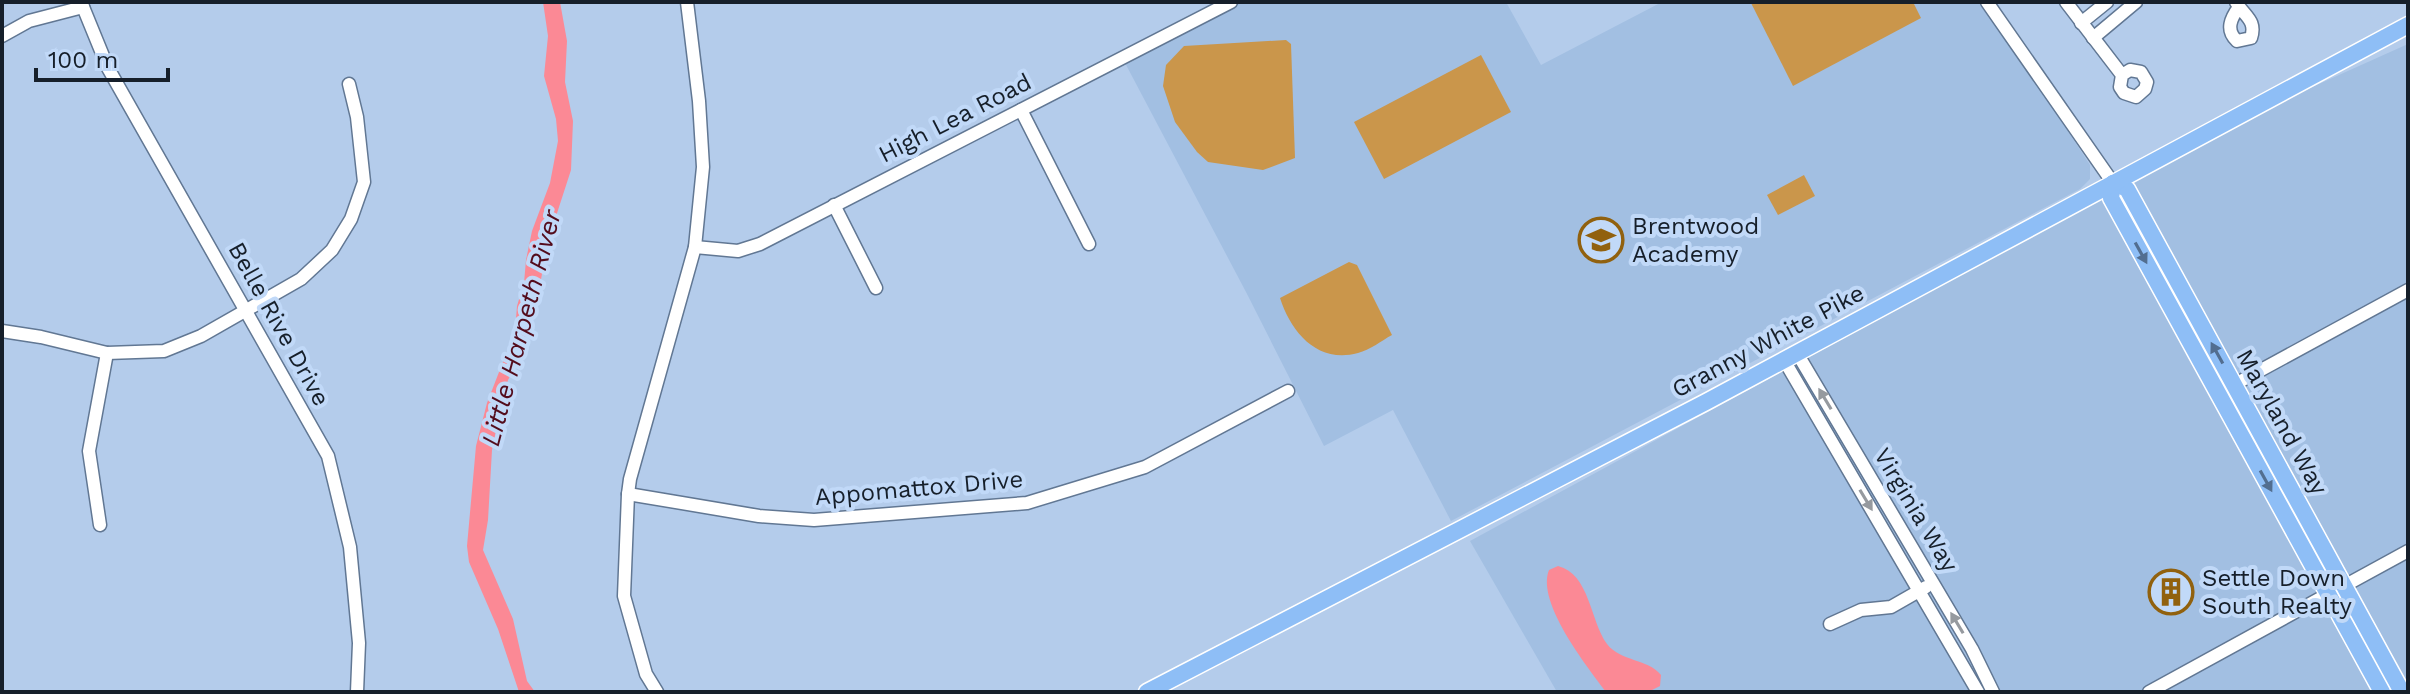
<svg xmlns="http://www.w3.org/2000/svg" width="2410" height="694" viewBox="0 0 2410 694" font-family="'Work Sans',sans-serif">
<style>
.built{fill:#a2bfe2}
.green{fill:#ca964b}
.water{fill:#fb8995}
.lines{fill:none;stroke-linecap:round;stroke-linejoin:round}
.minor-casing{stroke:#617793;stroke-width:15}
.major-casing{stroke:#fff;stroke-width:19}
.minor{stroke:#fff;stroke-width:12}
.major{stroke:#8ebef6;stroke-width:16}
.oneway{fill:#526e90}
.oneway2{fill:#969a9f}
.labels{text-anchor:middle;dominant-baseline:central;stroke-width:8;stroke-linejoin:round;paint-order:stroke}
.street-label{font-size:24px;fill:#161f2a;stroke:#c1d9f8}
.poi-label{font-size:24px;fill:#161f2a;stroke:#c1d9f8;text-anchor:start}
.water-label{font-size:26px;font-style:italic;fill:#530c1c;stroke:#c1d9f8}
</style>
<rect width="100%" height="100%" fill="#b4cceb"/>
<g class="built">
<polygon points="1233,2 1506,2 1541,65 1662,2 1978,2 2019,56 2090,165 2090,179 2080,189 1451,521 1393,410 1324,446 1246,292 1124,61"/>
<polygon points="2408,44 2408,692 1557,692 1470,541 2281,101"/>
</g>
<g class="green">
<polygon points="1753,2 1913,2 1921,18 1793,86 1751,3"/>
<polygon points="1286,40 1291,44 1295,158 1263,170 1208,162 1197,152 1175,122 1163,86 1166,65 1184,46"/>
<polygon points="1481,55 1511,112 1384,179 1354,122"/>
<polygon points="1804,175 1815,196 1778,215 1767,195"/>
<path d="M1349,262l8,3 35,70c-11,6 -22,15 -34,18 -41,11 -67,-21 -78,-55z"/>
</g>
<g class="water">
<polygon points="543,2 560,2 567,41 565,82 573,121 571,170 548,241 538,296 520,357 508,380 500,411 492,450 488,520 483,550 513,619 527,681 535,692 519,692 498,629 469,562 467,546 476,446 487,403 515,331 517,306 524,283 526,260 532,231 550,183 558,141 556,119 544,76 548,36"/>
<path d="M1558,566c32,8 32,55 49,78 14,18 40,14 54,31l-1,11 -12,6h-42c-20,-27 -70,-90 -57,-122z"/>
</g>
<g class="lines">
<g class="minor-casing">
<g id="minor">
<polyline points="81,2 108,68 328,456 350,547 359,643 357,692"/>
<polyline points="1987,2 2113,183"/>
<polyline points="2066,2 2122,75 2120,87 2124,93 2136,97 2145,89 2147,82 2141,72 2130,70 2122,75"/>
<path d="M2236,2c8,14 21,18 15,36l-14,3c-12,-11 -6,-23 2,-34"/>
<polyline points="2081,23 2107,2"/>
<polyline points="2,36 29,21 83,7"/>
<polyline points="2093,38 2136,2"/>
<polyline points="1021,110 1089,244"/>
<polyline points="834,205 876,288"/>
<polyline points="695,247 738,251 760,244 1231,2"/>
<polyline points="2,331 41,337 107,353 164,351 201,336 301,279 332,250 351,219 364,182 357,117 349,84"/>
<polyline points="1797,353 1972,649 1993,692"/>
<polyline points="1784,360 1978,692"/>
<polyline points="2228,388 2408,290"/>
<polyline points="628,494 759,516 814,520 1027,503 1145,467 1288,391"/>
<polyline points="100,525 89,451 107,353"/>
<polyline points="2344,586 2408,551"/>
<polyline points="1830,624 1861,610 1891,607 1926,587"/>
<polyline points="657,692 646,674 624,596 628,494 630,479 695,247 703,167 699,101 687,2"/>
<polyline points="2149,692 2328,594"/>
</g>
</g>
<g class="major-casing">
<g id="major">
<polyline points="2113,183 2127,189 2402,692"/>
<polyline points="2113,183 2111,198 2382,692"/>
<polyline points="1147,692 1706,402 2408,25"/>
</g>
</g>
<use href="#minor" class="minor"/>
<use href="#major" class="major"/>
</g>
<defs><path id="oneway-solid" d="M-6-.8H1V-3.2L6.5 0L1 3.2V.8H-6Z" transform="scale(2)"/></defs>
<g class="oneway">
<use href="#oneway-solid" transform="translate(2141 253) rotate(61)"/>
<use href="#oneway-solid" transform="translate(2217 353) rotate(-119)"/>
<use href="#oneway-solid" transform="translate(2266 481) rotate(61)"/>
</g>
<g class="oneway2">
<use href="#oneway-solid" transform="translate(1825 399) rotate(-121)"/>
<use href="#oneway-solid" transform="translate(1866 500) rotate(59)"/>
<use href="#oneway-solid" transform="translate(1957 623) rotate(-121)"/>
</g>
<defs>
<g id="school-ring" transform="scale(2.3)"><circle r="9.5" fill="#c1d9f8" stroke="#91610e" stroke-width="1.5"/><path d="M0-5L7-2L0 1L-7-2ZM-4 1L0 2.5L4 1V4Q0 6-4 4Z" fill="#91610e"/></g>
<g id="building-ring" transform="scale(2.3)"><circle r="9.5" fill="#c1d9f8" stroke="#91610e" stroke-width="1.5"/><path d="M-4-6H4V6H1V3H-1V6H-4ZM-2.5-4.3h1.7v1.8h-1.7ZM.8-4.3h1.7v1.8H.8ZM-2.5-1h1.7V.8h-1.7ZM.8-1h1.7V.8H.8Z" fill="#91610e"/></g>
</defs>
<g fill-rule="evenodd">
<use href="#school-ring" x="1601" y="240"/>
<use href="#building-ring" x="2171" y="592"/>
</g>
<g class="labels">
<g class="street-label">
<text transform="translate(955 118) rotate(-27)">High Lea Road</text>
<text transform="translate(279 324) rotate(61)">Belle Rive Drive</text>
<text transform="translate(1768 341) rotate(-28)">Granny White Pike</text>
<text transform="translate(2282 422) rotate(61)">Maryland Way</text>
<text transform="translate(919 488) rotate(-5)">Appomattox Drive</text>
<text transform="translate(1916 510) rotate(59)">Virginia Way</text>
</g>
<g class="poi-label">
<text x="1632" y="226">Brentwood<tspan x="1632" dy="28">Academy</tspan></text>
<text x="2202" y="578">Settle Down<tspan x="2202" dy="28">South Realty</tspan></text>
</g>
<g class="water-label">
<text transform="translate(521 328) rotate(-75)">Little Harpeth River</text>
</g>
</g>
<rect width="2410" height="694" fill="none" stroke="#161f2a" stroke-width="8"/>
<path d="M36 68v12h132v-12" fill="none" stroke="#161f2a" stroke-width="4"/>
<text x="48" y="68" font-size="24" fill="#161f2a" stroke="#c1d9f8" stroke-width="6" paint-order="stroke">100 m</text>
</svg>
